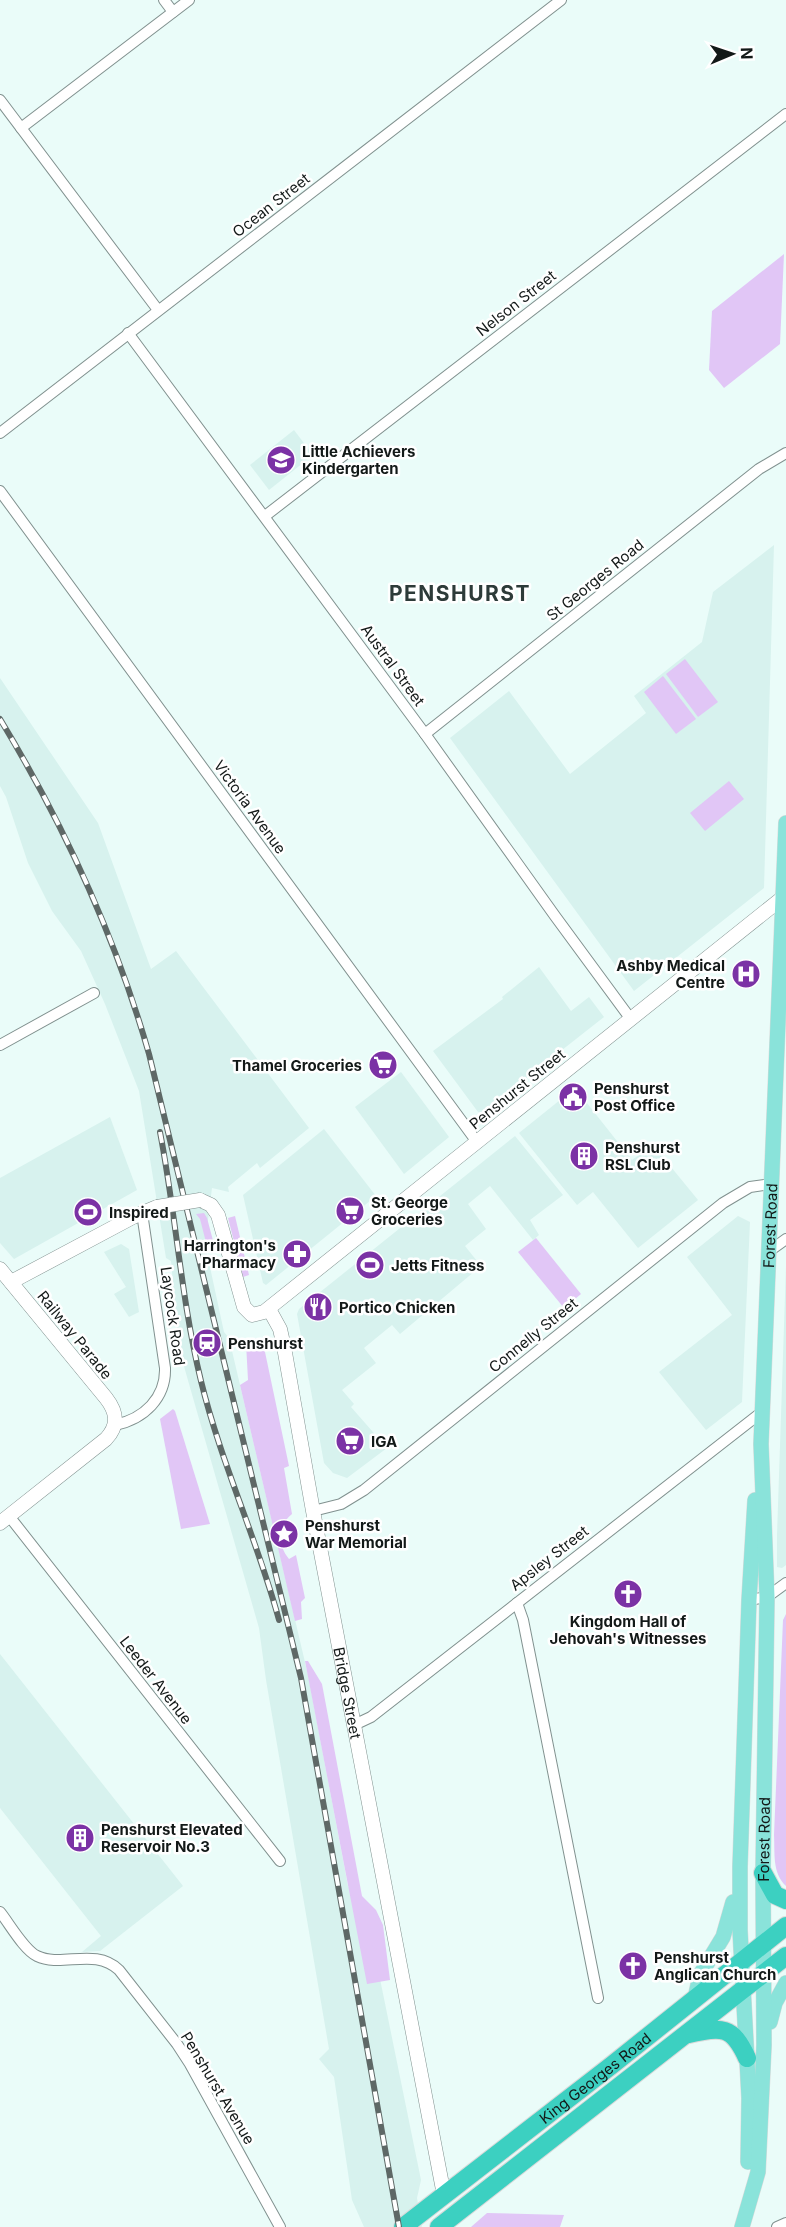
<svg xmlns="http://www.w3.org/2000/svg" width="786" height="2227" viewBox="0 0 786 2227" font-family="Inter,sans-serif">
<style>
.built{fill:#d7f2ee}
.green{fill:#e1c6f6}
.lines{fill:none;stroke-linecap:round;stroke-linejoin:round}
.street-casing{stroke:#81918f;stroke-width:12}
.secondary-casing{stroke:#81918f;stroke-width:15}
.primary-casing{stroke:#d9dada;stroke-width:16}
.highway-casing{stroke:#d9dada;stroke-width:20}
.street{stroke:#fff;stroke-width:10}
.secondary{stroke:#fff;stroke-width:14}
.primary{stroke:#8ae3da;stroke-width:15}
.highway{stroke:#3cd0c1;stroke-width:18}
.rail-casing{stroke:#5e6866;stroke-width:6}
.rail{stroke:#fff;stroke-width:4;stroke-dasharray:11;stroke-linecap:butt}
.secondary-bridge-casing{stroke:#81918f;stroke-width:15;stroke-linecap:butt}
.secondary-bridge{stroke:#fff;stroke-width:14}
.labels{text-anchor:middle;dominant-baseline:central;stroke-width:5;stroke-linejoin:round;paint-order:stroke}
.street-label{font-size:15px;fill:#131918;stroke:#fff}
.poi-label{font-size:15px;font-weight:bold;fill:#131918;stroke:#fff;text-anchor:start}
.district-label{font-size:21px;font-weight:bold;letter-spacing:1.5px;fill:#2d3b39;stroke:#fff}
</style>
<rect width="100%" height="100%" fill="#eafcf9"/>
<g class="built">
<polygon points="294,430 313,455 269,490 250,465"/>
<polygon points="774,545 764,888 634,991 450,738 509,691 570,774 646,713 634,696 702,642 713,592"/>
<polygon points="0,678 98,823 151,969 176,951 309,1128 260,1168 257,1163 228,1187 229,1192 212,1188 205,1244 224,1332 229,1338 308,1675 348,1886 368,1920 421,2180 417,2198 422,2227 364,2227 352,2200 334,2077 319,2059 329,2049 266,1680 259,1628 179,1349 171,1261 166,1258 139,1091 105,1004 81,951 52,911 28,863 6,797 0,786"/>
<polygon points="539,967 571,1011 589,997 604,1017 482,1113 478,1112 433,1051 503,999 502,997"/>
<polygon points="401,1072 449,1137 404,1174 355,1107"/>
<polygon points="575,1088 632,1160 653,1145 698,1200 638,1248 593,1192 577,1205 519,1133"/>
<polygon points="110,1117 137,1190 14,1259 0,1243 0,1178"/>
<polygon points="324,1129 376,1196 266,1285 263,1283 243,1195"/>
<polygon points="515,1136 563,1195 530,1220 539,1235 533,1240 490,1186 468,1204 486,1229 465,1246 481,1266 400,1334 392,1325 364,1348 376,1363 342,1390 354,1404 351,1407 387,1448 347,1478 333,1473 324,1463 297,1314 299,1309"/>
<polygon points="738,1216 750,1222 742,1402 706,1430 659,1372 732,1315 687,1257"/>
<polygon points="121,1244 129,1249 139,1312 129,1317 114,1294 126,1287 104,1252"/>
<polygon points="786,1266 786,1565 782,1568 777,1567 777,1535"/>
<polygon points="0,1654 183,1886 100,1951 82,1952 101,1936 0,1808"/>
</g>
<g class="green">
<polygon points="784,254 780,344 724,388 709,370 712,311"/>
<polygon points="685,659 718,702 698,717 666,674"/>
<polygon points="663,676 696,719 676,734 644,692"/>
<polygon points="729,781 744,799 705,831 690,813"/>
<polygon points="204,1213 207,1218 215,1248 208,1250 200,1219 196,1214"/>
<polygon points="235,1216 249,1275 243,1277 228,1218"/>
<polygon points="536,1238 581,1294 564,1308 518,1252"/>
<path d="M251,1338l6,1 8,13 24,114 -5,2 8,46c-15,12 -15,30 -3,45l7,-4 9,43 -4,4 1,17 -7,2 -55,-236 8,-5 -2,-37z"/>
<polygon points="173,1409 175,1411 210,1524 181,1529 160,1419"/>
<path d="M786,1614v272c-14,-13 -11,-33 -12,-51l9,-215z"/>
<polygon points="305,1661 308,1661 322,1684 362,1896 376,1910 383,1925 390,1980 367,1984"/>
<polygon points="487,2213 564,2215 560,2227 471,2227"/>
</g>
<g class="lines">
<g class="street-casing">
<g id="street">
<polyline points="164,0 173,12"/>
<polyline points="0,100 158,310"/>
<polyline points="21,128 189,0"/>
<polyline points="128,333 425,734 555,916 630,1018"/>
<polyline points="0,433 561,0"/>
<polyline points="0,491 477,1142"/>
<polyline points="265,516 786,114"/>
<polyline points="425,734 759,469 786,453"/>
<polyline points="0,1045 94,993"/>
<polyline points="768,1252 786,1239"/>
<path d="M115,1425c29,-6 51,-27 50,-57l-23,-155"/>
<polyline points="313,1511 341,1504 364,1490 723,1203 750,1187 771,1184"/>
<polyline points="9,1516 280,1861"/>
<polyline points="749,1600 767,1597 786,1583"/>
<polyline points="517,1603 523,1620 598,1998"/>
<polyline points="354,1725 371,1717 762,1412"/>
<path d="M0,1912c9,11 24,38 37,44 25,12 58,-9 82,14l58,74 13,20 90,163"/>
<polyline points="777,2227 786,2223"/>
</g>
</g>
<g class="secondary-casing">
<g id="secondary">
<polyline points="200,1200 211,1205 218,1215 244,1307 252,1315 264,1312 786,895"/>
<path d="M0,1269l106,129c11,14 13,27 0,41l-106,84"/>
<polyline points="11,1282 133,1217 157,1207"/>
<path id="s1" d="M269,1309l11,20 4,18 29,164 131,684"/>
</g>
</g>
<g class="primary-casing">
<g id="primary">
<polyline points="695,1999 700,1975 723,1937 733,1902"/>
<polyline points="770,2022 775,2003 786,1983"/>
<polyline points="748,2162 749,2098 740,1930 740,1867 749,1600 755,1500"/>
<path id="s2" d="M742,2227l16,-55 6,-127 -1,-172 4,-276 -6,-153 25,-621"/>
</g>
</g>
<g class="highway-casing">
<g id="highway">
<polyline points="763,1873 775,1895 786,1900"/>
<path d="M689,2034c33,-7 43,-9 58,24"/>
<path id="s3" d="M403,2227l209,-162 174,-139"/>
<polyline points="439,2227 786,1956"/>
</g>
</g>
<use href="#street" class="street"/>
<use href="#secondary" class="secondary"/>
<use href="#primary" class="primary"/>
<use href="#highway" class="highway"/>
<g class="rail-casing">
<g id="rail">
<path d="M0,719c64,106 115,216 149,335l152,624 98,549"/>
<path d="M160,1132c16,83 21,167 41,249 20,82 56,158 78,239"/>
</g>
</g>
<use href="#rail" class="rail"/>
<g class="secondary-bridge-casing">
<polyline id="secondary-bridge" points="157,1207 200,1200"/>
</g>
<use href="#secondary-bridge" class="secondary-bridge"/>
</g>
<defs>
<g id="school-disc" transform="scale(1.5)"><circle r="9.5" fill="#7b32a5" stroke="#fff"/><path d="M0-5L7-2L0 1L-7-2ZM-4 1L0 2.5L4 1V4Q0 6-4 4Z" fill="#fff"/></g>
<g id="hospital-disc" transform="scale(1.5)"><circle r="9.5" fill="#7b32a5" stroke="#fff"/><path d="M-5-5h3v3.5h4V-5h3V5h-3V1.5h-4V5h-3Z" fill="#fff"/></g>
<g id="supermarket-disc" transform="scale(1.5)"><circle r="9.5" fill="#7b32a5" stroke="#fff"/><path d="M-6-5.5h2.5l.6 2H6L4.5 2H-2.5L-4.4-4H-6ZM-1.5 3.2a1.3 1.3 0 1 0 .1 0ZM3 3.2a1.3 1.3 0 1 0 .1 0Z" fill="#fff"/></g>
<g id="civic-disc" transform="scale(1.5)"><circle r="9.5" fill="#7b32a5" stroke="#fff"/><path d="M-.6-6.5H3V-4.5H.6V-3L4-1V1h2V6H-6V1h2V-1L-.6-3ZM-1.2 2.5V6h2.4V2.5Z" fill="#fff"/></g>
<g id="building-disc" transform="scale(1.5)"><circle r="9.5" fill="#7b32a5" stroke="#fff"/><path d="M-4-6H4V6H1V3H-1V6H-4ZM-2.5-4.3h1.7v1.8h-1.7ZM.8-4.3h1.7v1.8H.8ZM-2.5-1h1.7V.8h-1.7ZM.8-1h1.7V.8H.8Z" fill="#fff"/></g>
<g id="stadium-disc" transform="scale(1.5)"><circle r="9.5" fill="#7b32a5" stroke="#fff"/><path d="M0-5a6.5 5 0 1 0 0 10a6.5 5 0 1 0 0-10ZM-3.5-1.8h7v3.6h-7Z" fill="#fff"/></g>
<g id="pharmacy-disc" transform="scale(1.5)"><circle r="9.5" fill="#7b32a5" stroke="#fff"/><path d="M-2-6h4v4h4v4h-4v4h-4v-4h-4v-4h4Z" fill="#fff"/></g>
<g id="restaurant-disc" transform="scale(1.5)"><circle r="9.5" fill="#7b32a5" stroke="#fff"/><path d="M-5-6h1v4h1v-4h1v4h1v-4h1v5L-1.5 .5V6h-2V.5L-5-1ZM5-6V6H3V1.5H1.5Q1.5-4 5-6Z" fill="#fff"/></g>
<g id="station-disc" transform="scale(1.5)"><circle r="9.5" fill="#7b32a5" stroke="#fff"/><path d="M-3-6H3Q5-6 5-4V2Q5 4 3 4L4.5 6H3L1.5 4h-3L-3 6H-4.5L-3 4Q-5 4-5 2V-4Q-5-6-3-6ZM-3.5-4v3h7v-3ZM-3.5 1v1.5H-2V1ZM2 1v1.5H3.5V1Z" fill="#fff"/></g>
<g id="sight-disc" transform="scale(1.5)"><circle r="9.5" fill="#7b32a5" stroke="#fff"/><path d="M0-6L1.8-2.2L6-1.7L2.9 1.2L3.7 5.4L0 3.3L-3.7 5.4L-2.9 1.2L-6-1.7L-1.8-2.2Z" fill="#fff"/></g>
<g id="church-disc" transform="scale(1.5)"><circle r="9.5" fill="#7b32a5" stroke="#fff"/><path d="M-1.2-6h2.4v3.5h3.3v2.4h-3.3V6h-2.4V-.1h-3.3v-2.4h3.3Z" fill="#fff"/></g>
</defs>
<g fill-rule="evenodd">
<use href="#school-disc" x="281" y="460"/>
<use href="#hospital-disc" x="746" y="974"/>
<use href="#supermarket-disc" x="383" y="1065"/>
<use href="#civic-disc" x="573" y="1097"/>
<use href="#building-disc" x="584" y="1156"/>
<use href="#supermarket-disc" x="350" y="1211"/>
<use href="#stadium-disc" x="88" y="1212"/>
<use href="#pharmacy-disc" x="297" y="1254"/>
<use href="#stadium-disc" x="370" y="1265"/>
<use href="#restaurant-disc" x="318" y="1307"/>
<use href="#station-disc" x="207" y="1343"/>
<use href="#supermarket-disc" x="350" y="1441"/>
<use href="#sight-disc" x="284" y="1534"/>
<use href="#church-disc" x="628" y="1594"/>
<use href="#building-disc" x="80" y="1838"/>
<use href="#church-disc" x="633" y="1966"/>
</g>
<g class="labels">
<g class="street-label">
<text transform="translate(271 205) rotate(-38)">Ocean Street</text>
<text transform="translate(516 303) rotate(-38)">Nelson Street</text>
<text transform="translate(595 580) rotate(-39)">St Georges Road</text>
<text transform="translate(393 665) rotate(54)">Austral Street</text>
<text transform="translate(250 807) rotate(54)">Victoria Avenue</text>
<text transform="translate(517 1089) rotate(-39)">Penshurst Street</text>
<text stroke="none"><textPath href="#s2" startOffset="1004">Forest Road</textPath></text>
<text transform="translate(173 1316) rotate(82)">Laycock Road</text>
<text transform="translate(75 1335) rotate(51)">Railway Parade</text>
<text transform="translate(533 1335) rotate(-39)">Connelly Street</text>
<text transform="translate(549 1558) rotate(-38)">Apsley Street</text>
<text transform="translate(156 1680) rotate(52)">Leeder Avenue</text>
<text stroke="none"><textPath href="#s1" startOffset="393">Bridge Street</textPath></text>
<text stroke="none"><textPath href="#s2" startOffset="390">Forest Road</textPath></text>
<text stroke="none"><textPath href="#s3" startOffset="243">King Georges Road</textPath></text>
<text transform="translate(218 2088) rotate(59)">Penshurst Avenue</text>
</g>
<g class="poi-label">
<text x="302" y="451">Little Achievers<tspan x="302" dy="17">Kindergarten</tspan></text>
<text x="725" y="965" text-anchor="end">Ashby Medical<tspan x="725" dy="17">Centre</tspan></text>
<text x="362" y="1065" text-anchor="end">Thamel Groceries</text>
<text x="594" y="1088">Penshurst<tspan x="594" dy="17">Post Office</tspan></text>
<text x="605" y="1147">Penshurst<tspan x="605" dy="17">RSL Club</tspan></text>
<text x="371" y="1202">St. George<tspan x="371" dy="17">Groceries</tspan></text>
<text x="109" y="1212">Inspired</text>
<text x="276" y="1245" text-anchor="end">Harrington's<tspan x="276" dy="17">Pharmacy</tspan></text>
<text x="391" y="1265">Jetts Fitness</text>
<text x="339" y="1307">Portico Chicken</text>
<text x="228" y="1343">Penshurst</text>
<text x="371" y="1441">IGA</text>
<text x="305" y="1525">Penshurst<tspan x="305" dy="17">War Memorial</tspan></text>
<text x="628" y="1621" text-anchor="middle">Kingdom Hall of<tspan x="628" dy="17">Jehovah's Witnesses</tspan></text>
<text x="101" y="1829">Penshurst Elevated<tspan x="101" dy="17">Reservoir No.3</tspan></text>
<text x="654" y="1957">Penshurst<tspan x="654" dy="17">Anglican Church</tspan></text>
</g>
<g class="district-label">
<text x="460" y="593">PENSHURST</text>
</g>
</g>
<g transform="translate(732 54) rotate(88)" stroke="#ffffff" stroke-width="4.5" paint-order="stroke">
<path d="M0-4.5L10 22L0 15L-10 22Z" fill="#131918"/>
<text y="-9" font-size="16" font-weight="bold" text-anchor="middle" fill="#131918">N</text>
</g>
</svg>
